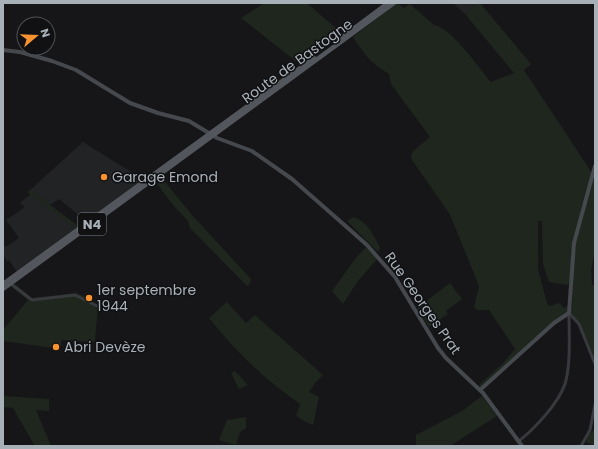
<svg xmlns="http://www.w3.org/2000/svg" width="598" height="449" viewBox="0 0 598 449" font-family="Poppins,sans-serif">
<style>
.built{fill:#222325}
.green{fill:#1e261e}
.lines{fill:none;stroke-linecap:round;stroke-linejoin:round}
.street{stroke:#37393d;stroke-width:3}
.secondary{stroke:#45484d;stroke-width:4}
.primary{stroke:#53565c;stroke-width:4.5}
.poi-dot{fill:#f69330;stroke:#111113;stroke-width:1.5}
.labels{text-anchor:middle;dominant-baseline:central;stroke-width:3;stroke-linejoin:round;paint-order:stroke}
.shield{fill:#111113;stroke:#7b8086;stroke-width:1}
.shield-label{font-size:13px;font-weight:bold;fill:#a8b0b8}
.street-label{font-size:14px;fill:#a8b0b8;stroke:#111113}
.poi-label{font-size:14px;fill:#a8b0b8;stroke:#111113;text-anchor:start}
</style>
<rect width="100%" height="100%" fill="#161618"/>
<g class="built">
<polygon points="453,3 476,3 465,14"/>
<polygon points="83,142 144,180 91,217 85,220 59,199 50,205 30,190"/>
<polygon points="31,194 76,228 17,272 9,260 7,261 3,255 3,247 7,246 19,238 6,220 25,207 20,203"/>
</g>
<g class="green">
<polygon points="264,3 307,3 339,31 297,62 241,18"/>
<path d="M397,3l7,5 6,-4 24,21c18,3 45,43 57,57l23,-9 -49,-59 11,-11h4l51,61 -7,6 68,103 -19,67 -3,40 -2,5 -19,-3 -6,-18 -1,-43h-4v49l9,33 2,3 11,-3 4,5 3,-2 5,2 1,-31 3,-36 19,-70v79l-4,20 1,15h3v79l-16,-40 -10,-11 -9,5 -78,70 -3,-3 23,-21 13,-15 -26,-39h-11l-4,-2 5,-22 -26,-64 -4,-9 -37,-53 -1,-4 2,-5 17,-14 -39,-53 -2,-10c-20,-12 -23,-18 -36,-37z"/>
<polygon points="160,182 165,182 192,215 251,279 250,284 247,286 190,228 188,221 174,206 157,184"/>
<polygon points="30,190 78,226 76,228 27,192"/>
<path d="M354,217c14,5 20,19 26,31l-2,4 -31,-31z"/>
<polygon points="366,247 377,259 357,282 343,304 332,291 355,259"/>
<polygon points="450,283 462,299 446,311 448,314 429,327 417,308"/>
<polygon points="15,284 32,298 76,293 92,299 91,301 98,305 95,341 92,342 62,340 60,349 3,341 3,330 28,300 12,287"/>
<path d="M227,302l19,21 9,-8 68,60 -8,8 -6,9 10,5 -6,28 -9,-4 -8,-5 4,-12c-36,-25 -64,-52 -91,-86z"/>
<polygon points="235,371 248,385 239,389 231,373"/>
<polygon points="3,396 49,399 49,411 36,410 51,446 35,446 13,408 3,407"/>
<polygon points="482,396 497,416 450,446 416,446 416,435 462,411"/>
<polygon points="246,417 246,428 240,432 236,445 219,440 227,420"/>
<polygon points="595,429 595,446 586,442 589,434"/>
</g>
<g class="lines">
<g class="street">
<polyline points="11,284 32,300 75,295 97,306"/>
<polyline points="569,313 579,324 595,364"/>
<path d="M519,441c16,-13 39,-37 46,-57 6,-20 4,-50 4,-71"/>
<polyline points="581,446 590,430 595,404"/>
</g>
<g class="secondary">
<polyline points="3,50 20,52 52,61 76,70 130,103 158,113 189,121 217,138 252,151 292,179 341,222 367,245 395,277 438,348 446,358 483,393 522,446"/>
<polyline points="480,390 554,323 569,313 574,243 595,166"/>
</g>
<g class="primary">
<polyline points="337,41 388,3"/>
<polyline points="3,284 314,58"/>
<polyline points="3,289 394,3"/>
</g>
</g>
<g class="poi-dot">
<circle cx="104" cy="177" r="4"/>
<circle cx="89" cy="298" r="4"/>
<circle cx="56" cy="347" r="4"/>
</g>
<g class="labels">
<rect class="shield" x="78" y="213" width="28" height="22" rx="3"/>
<g class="shield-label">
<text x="92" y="224">N4</text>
</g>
<g class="street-label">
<text transform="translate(297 61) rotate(-36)">Route de Bastogne</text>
<text transform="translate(423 303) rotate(55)">Rue Georges Prat</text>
</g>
<g class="poi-label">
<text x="112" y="177">Garage Emond</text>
<text x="97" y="290">1er septembre<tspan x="97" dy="16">1944</tspan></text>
<text x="64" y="347">Abri Devèze</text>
</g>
</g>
<rect width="598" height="449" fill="none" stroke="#a8b0b8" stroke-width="8"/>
<g transform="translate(36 36) rotate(71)"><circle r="19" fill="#111113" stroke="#4d5155"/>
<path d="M0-3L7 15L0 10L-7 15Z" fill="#f69330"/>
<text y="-6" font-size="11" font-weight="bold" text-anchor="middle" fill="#a8b0b8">N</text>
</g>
</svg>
